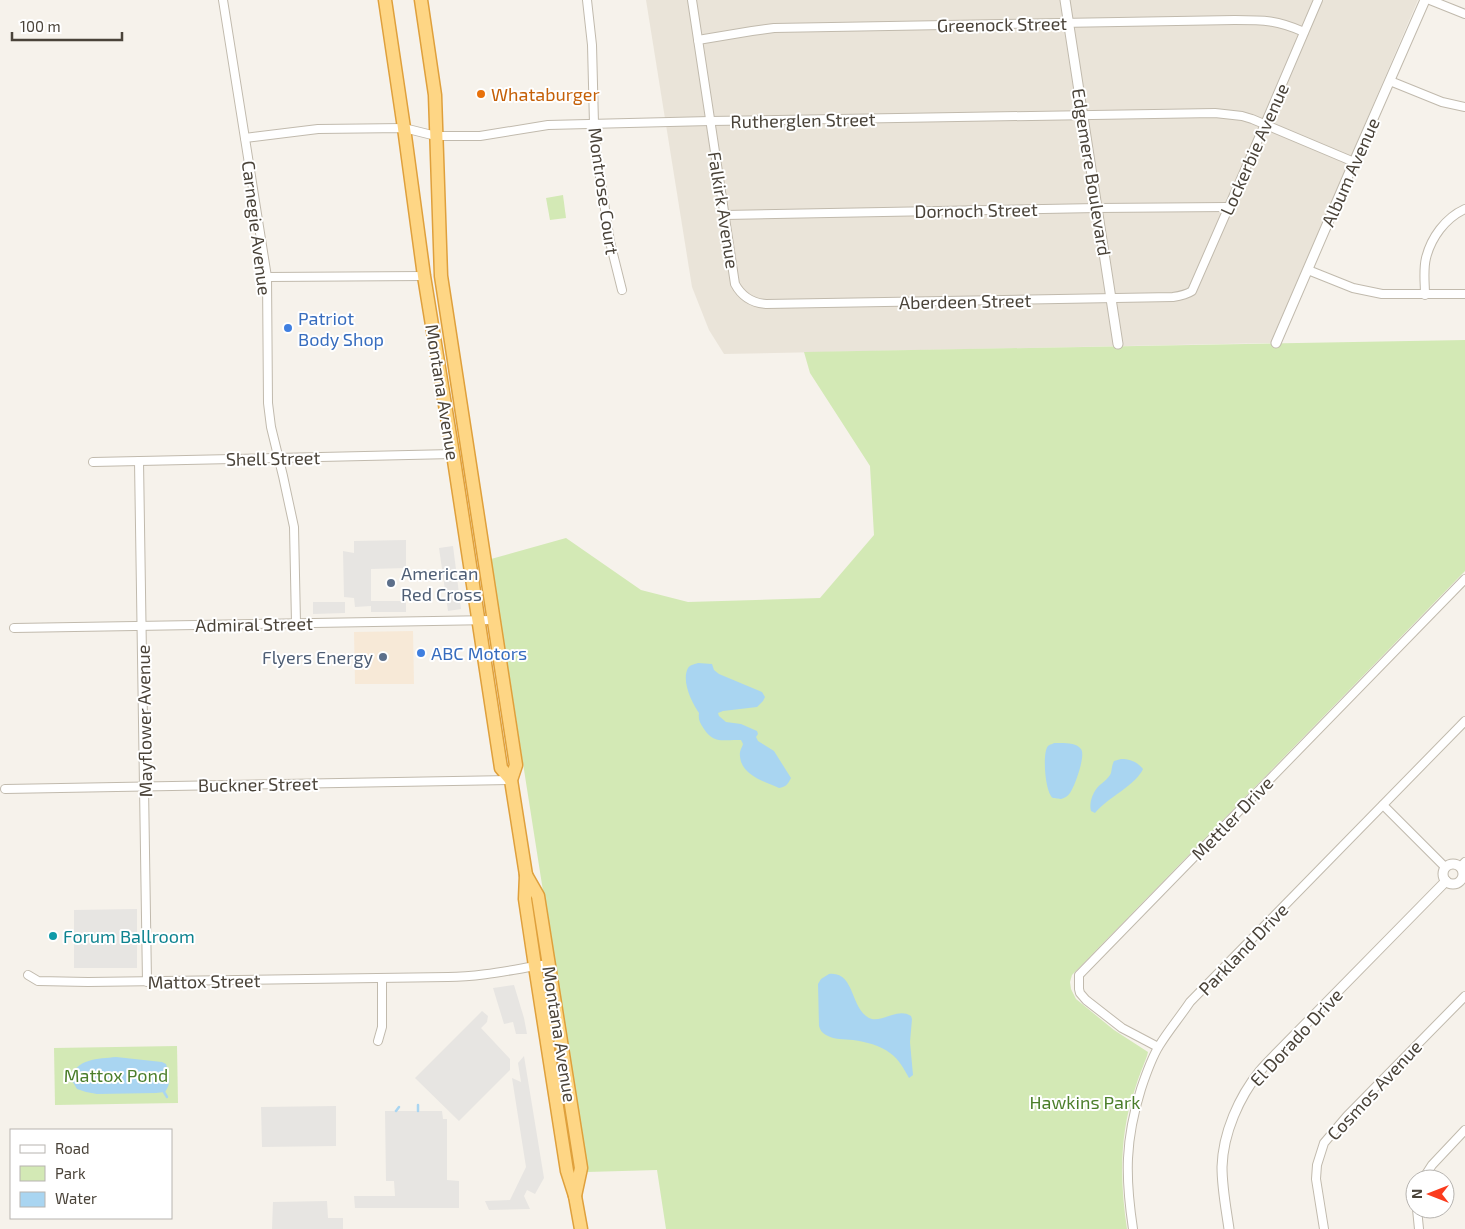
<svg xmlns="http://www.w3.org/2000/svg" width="1465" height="1229" viewBox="0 0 1465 1229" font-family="'Exo 2',sans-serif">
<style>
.residential{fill:#eae4d9}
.commercial{fill:#f7e9d7}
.green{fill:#d3e9b5}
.parking{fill:#e7e5e2}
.water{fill:#a9d5f1}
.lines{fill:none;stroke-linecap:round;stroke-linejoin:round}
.stream{stroke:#a9d5f1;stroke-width:2.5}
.minor-casing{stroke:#c1baad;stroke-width:10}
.tertiary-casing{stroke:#c1baad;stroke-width:11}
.trunk-casing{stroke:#dfa03c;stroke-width:15}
.minor{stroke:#fff;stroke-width:8}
.tertiary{stroke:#fff;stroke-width:9}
.trunk{stroke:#fed685;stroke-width:12}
.food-dot{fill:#e8710a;stroke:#fff;stroke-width:2}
.shop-dot{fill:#3f7fe0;stroke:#fff;stroke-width:2}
.service-dot{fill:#5c6f8a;stroke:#fff;stroke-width:2}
.culture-dot{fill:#0f9aa8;stroke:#fff;stroke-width:2}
.labels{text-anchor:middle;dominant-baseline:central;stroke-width:4;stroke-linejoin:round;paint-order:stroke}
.street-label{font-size:18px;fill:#4a4339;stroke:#fff}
.food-label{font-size:18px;fill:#c56008;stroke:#fff;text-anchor:start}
.shop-label{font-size:18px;fill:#366cbe;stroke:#fff;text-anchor:start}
.service-label{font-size:18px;fill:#4e5e75;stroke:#fff;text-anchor:start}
.culture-label{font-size:18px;fill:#0d838f;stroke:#fff;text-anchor:start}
.park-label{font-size:18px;fill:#4b7e2a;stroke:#fff}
</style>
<rect width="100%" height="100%" fill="#f6f2eb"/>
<polygon class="residential" points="646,0 1418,0 1271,343 724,354 709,330 692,287"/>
<polygon class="commercial" points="413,631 414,684 355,684 354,632"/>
<g class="green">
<polygon points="563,195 566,218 550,220 546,198"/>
<path d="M1465,340v231l-393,404 -2,7 1,7 5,10 38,31 34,22 -1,4c-4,11 -9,22 -12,33 -16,45 -15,94 -8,140h-461l-9,-59 -70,2 -96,-613 75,-21 75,52 47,12 132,-4 54,-63 -4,-69 -60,-93 -6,-21z"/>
<polygon points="177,1046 178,1103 55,1105 54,1048"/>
</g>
<g class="parking">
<polygon points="406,540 406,568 371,569 371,601 406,601 406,612 371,612 371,606 355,607 354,598 344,597 343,551 354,553 354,541"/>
<polygon points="453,546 461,609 448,611 439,548"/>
<polygon points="313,602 345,602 345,613 313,614"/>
<polygon points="137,909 137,968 74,968 74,910"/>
<polygon points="514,985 524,1018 527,1034 516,1034 513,1022 504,1024 493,988"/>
<polygon points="482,1011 488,1016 487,1022 481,1028 510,1059 510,1070 459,1121 415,1078"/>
<polygon points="524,1056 544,1178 535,1194 527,1190 524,1196 530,1209 489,1210 485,1201 510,1200 526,1167 512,1078 521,1082 518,1063"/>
<polygon points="336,1106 336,1146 262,1147 261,1107"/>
<polygon points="385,1111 442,1111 443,1119 447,1119 447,1180 459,1181 459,1208 355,1208 354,1196 395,1196 394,1181 386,1181"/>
<polygon points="327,1201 328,1218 343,1218 343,1229 272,1229 273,1202"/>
</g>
<g class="water">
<path d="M698,663l14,1 2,6 5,4 43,18 3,5 -2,4 -6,6 -34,4 -5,2 1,3 7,6 15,2 16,7 1,3 -2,3 2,4 16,10 17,27c-3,6 -5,9 -12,10 -14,-6 -38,-13 -39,-32 -1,-5 2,-8 3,-12l-2,-4c-16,-1 -27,5 -37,-11 -4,-6 -6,-9 -5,-16 -7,-10 -18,-32 -11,-45 2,-3 7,-4 10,-5z"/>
<path d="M1055,743c8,0 21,-1 26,6 5,6 -6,37 -11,44 -2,3 -5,5 -9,6 -1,0 -7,-1 -8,-1 -8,-5 -11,-46 -5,-52 1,-1 6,-3 7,-3z"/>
<path d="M1121,759c10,0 16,3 22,10 -7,16 -36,29 -48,44l-4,-2c-2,-7 1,-17 6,-23 4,-5 11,-8 14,-15 1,-5 1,-8 3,-12z"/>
<path d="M829,974c26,-3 21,34 40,44 12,6 28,-11 42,-2l1,3 -2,23 3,33 -4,3c-5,-9 -10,-19 -19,-25 -10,-8 -24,-11 -37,-13 -9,-1 -19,0 -27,-5 -4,-2 -6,-5 -7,-9l-1,-42 3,-5z"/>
<path d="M116,1057l46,5 4,2c3,10 6,19 -1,28l-9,1 -59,1 -11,-2 -9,-3 -6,-10c5,-21 27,-20 45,-22z"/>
</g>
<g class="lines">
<g class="stream">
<polyline points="164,1092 167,1097"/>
<polyline points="418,1105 418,1111"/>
<polyline points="396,1111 399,1107"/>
</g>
<g class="minor-casing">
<g id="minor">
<polyline points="223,0 267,277 268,403 271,427 283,476 294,527 296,623"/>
<polyline points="587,0 592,45 594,124 596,150 610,242 622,290"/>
<path d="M692,0l43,284c7,13 17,19 31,20l407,-7c7,-1 13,-2 19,-6l73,-167 53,-124"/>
<polyline points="1430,0 1465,14"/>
<path d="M698,40l54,-9 22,-3 461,-8c29,0 42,0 69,12"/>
<polyline points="1390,81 1442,102 1465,107"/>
<polyline points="245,138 318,129 404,128 436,136 480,136 548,125 710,121 1215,113 1242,116 1252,119 1354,162"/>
<polyline points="725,215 1097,208 1228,207"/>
<polyline points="1308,270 1353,288 1382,294 1465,294"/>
<polyline points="267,277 424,276"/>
<path d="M1425,295c0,-12 -2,-25 1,-37 5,-20 19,-40 39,-49"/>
<polyline points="139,461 147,982"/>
<polyline points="93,462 453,454"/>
<polyline points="14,628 493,620"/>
<polyline points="5,789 511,780"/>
<polyline points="1383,805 1445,867"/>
<polyline points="1460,867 1465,862"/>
<path d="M28,975l10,6 50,1 360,-5c32,0 63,-7 94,-12"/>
<polyline points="378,1041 382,1027 382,979"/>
<polyline points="1158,1047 1122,1028 1086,1000 1080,993 1079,989 1079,975 1465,579"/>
<polyline points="1423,1179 1432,1165 1465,1130"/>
<polyline points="1417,1209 1419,1229"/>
<path d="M1133,1229c-8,-53 -8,-89 8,-140 5,-15 10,-30 18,-43 9,-15 21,-29 31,-44l275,-281"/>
<polyline points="1324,1229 1316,1179 1317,1165 1324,1143 1347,1116 1465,996"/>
</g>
</g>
<g class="tertiary-casing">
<g id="tertiary">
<polyline points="1065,0 1118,344"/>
<polyline points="1276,343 1354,162 1425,0"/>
<circle cx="1453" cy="874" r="10"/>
<path d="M1229,1229c-3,-21 -7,-41 -7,-62 1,-34 17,-70 38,-96 6,-7 13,-14 19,-20l167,-170"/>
</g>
</g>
<g class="trunk-casing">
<g id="trunk">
<polyline points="385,0 404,128 424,276 453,454 501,768 511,780"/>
<polyline points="421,0 435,95 441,276 516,765 511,780 526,875 525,899 535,966 567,1171 575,1196 581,1229"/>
<polyline points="526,875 538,896 581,1168 575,1196"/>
</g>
</g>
<use href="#minor" class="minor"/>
<use href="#tertiary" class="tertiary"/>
<use href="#trunk" class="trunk"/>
</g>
<circle class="food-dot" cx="481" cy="94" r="5"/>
<g class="shop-dot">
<circle cx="288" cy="328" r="5"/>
<circle cx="421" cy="653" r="5"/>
</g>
<g class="service-dot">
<circle cx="391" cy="583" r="5"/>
<circle cx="383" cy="657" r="5"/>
</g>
<circle class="culture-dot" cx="53" cy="936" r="5"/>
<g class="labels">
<g class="street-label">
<text transform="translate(1002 24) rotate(-1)">Greenock Street</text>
<text transform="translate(803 120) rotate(-1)">Rutherglen Street</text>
<text transform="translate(1254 149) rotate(-66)">Lockerbie Avenue</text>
<text transform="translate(1092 172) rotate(81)">Edgemere Boulevard</text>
<text transform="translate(1350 172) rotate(-66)">Album Avenue</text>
<text transform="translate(604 191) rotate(82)">Montrose Court</text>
<text transform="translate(724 210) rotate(81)">Falkirk Avenue</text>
<text transform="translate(976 210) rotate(-1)">Dornoch Street</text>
<text transform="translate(257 228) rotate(83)">Carnegie Avenue</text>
<text transform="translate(965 301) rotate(-1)">Aberdeen Street</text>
<text transform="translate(443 392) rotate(81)">Montana Avenue</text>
<text transform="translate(273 458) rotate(-1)">Shell Street</text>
<text transform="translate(254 624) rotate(-1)">Admiral Street</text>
<text transform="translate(144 721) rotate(-91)">Mayflower Avenue</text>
<text transform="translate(258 784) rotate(-1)">Buckner Street</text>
<text transform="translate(1232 818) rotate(-46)">Mettler Drive</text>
<text transform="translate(1243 949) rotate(-46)">Parkland Drive</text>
<text transform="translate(204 981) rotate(-1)">Mattox Street</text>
<text transform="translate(560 1034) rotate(81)">Montana Avenue</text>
<text transform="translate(1296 1037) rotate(-47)">El Dorado Drive</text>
<text transform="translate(1374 1090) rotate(-47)">Cosmos Avenue</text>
</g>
<g class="food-label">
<text x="491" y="94">Whataburger</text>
</g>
<g class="shop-label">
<text x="298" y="318">Patriot<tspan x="298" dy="21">Body Shop</tspan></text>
<text x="431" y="653">ABC Motors</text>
</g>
<g class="service-label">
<text x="401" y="573">American<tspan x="401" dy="21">Red Cross</tspan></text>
<text x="373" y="657" text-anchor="end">Flyers Energy</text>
</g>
<g class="culture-label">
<text x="63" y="936">Forum Ballroom</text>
</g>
<g class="park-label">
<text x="116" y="1075">Mattox Pond</text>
<text x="1085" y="1102">Hawkins Park</text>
</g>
</g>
<rect x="10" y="1129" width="162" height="90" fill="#ffffff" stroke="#b7b4b0"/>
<rect x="20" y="1145" width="25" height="8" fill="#ffffff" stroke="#b7b4b0"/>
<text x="55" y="1154" font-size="15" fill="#4a4339">Road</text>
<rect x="20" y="1166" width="25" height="15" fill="#d3e9b5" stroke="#b7b4b0"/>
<text x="55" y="1179" font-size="15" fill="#4a4339">Park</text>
<rect x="20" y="1192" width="25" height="15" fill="#a9d5f1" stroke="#b7b4b0"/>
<text x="55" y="1204" font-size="15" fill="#4a4339">Water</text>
<g transform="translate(1430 1194) rotate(270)"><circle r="24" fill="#ffffff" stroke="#b7b4b0"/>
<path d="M0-4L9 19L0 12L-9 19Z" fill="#fb3b1d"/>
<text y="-8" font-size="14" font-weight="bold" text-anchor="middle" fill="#4a4339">N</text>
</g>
<path d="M12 32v8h110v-8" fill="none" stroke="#4a4339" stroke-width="2.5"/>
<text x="20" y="32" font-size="15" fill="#4a4339" stroke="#ffffff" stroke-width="4" paint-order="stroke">100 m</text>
</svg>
